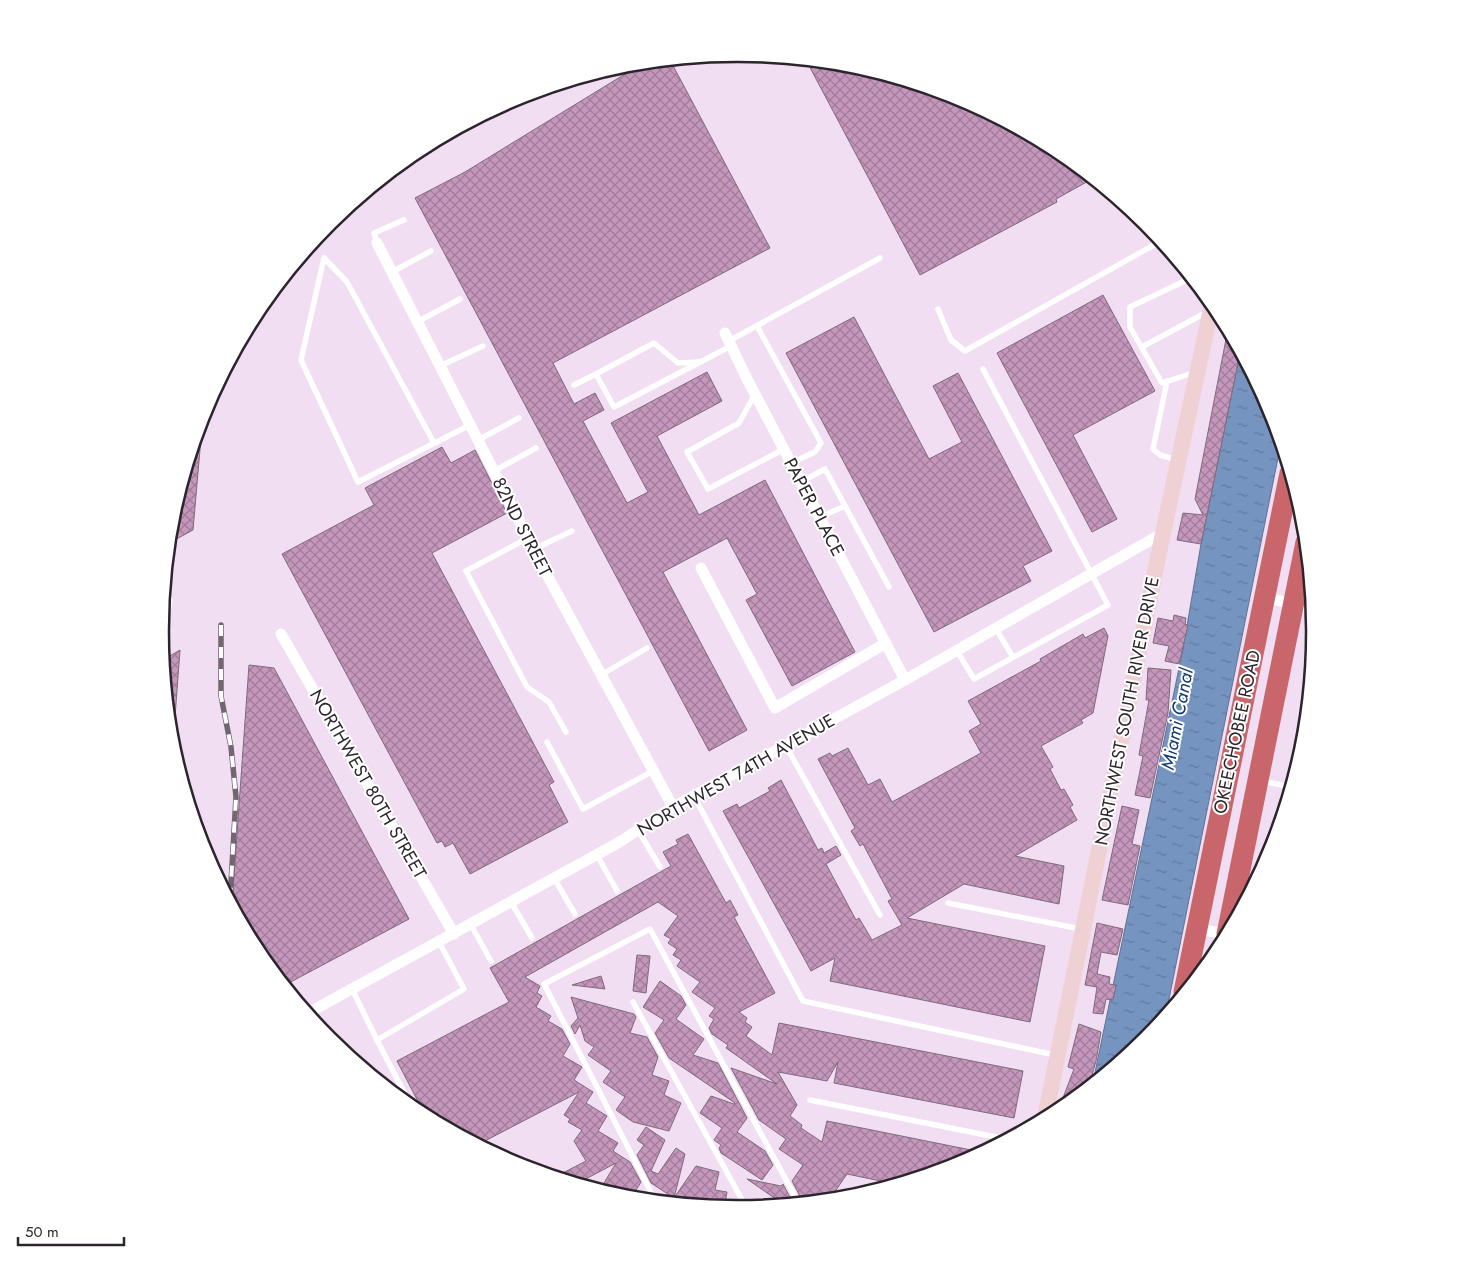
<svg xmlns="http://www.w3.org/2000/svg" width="1475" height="1262" viewBox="0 0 1475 1262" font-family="Jost,sans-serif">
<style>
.water{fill:url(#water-ripples);stroke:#5f7394}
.building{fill:url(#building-cross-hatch);stroke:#7e6b7a}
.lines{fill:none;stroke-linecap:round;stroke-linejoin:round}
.lane{stroke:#fff;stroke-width:5.5}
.street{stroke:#fff;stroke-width:11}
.secondary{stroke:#efd1d3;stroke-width:16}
.highway{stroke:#c9666b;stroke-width:21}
.rail-casing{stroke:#716672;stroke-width:5.5}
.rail{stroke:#fff;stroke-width:4;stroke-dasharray:11;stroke-linecap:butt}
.labels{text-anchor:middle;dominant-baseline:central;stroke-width:4;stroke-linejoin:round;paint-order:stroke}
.street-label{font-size:18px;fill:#2c252d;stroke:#fff}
.water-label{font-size:19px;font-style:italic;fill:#123870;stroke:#fff}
.rim{fill:none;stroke:#2c252d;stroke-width:2.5}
</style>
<defs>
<pattern id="water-ripples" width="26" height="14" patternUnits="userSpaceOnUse" patternTransform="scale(1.25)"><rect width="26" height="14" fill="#7594c0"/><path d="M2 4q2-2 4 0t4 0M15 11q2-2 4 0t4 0" fill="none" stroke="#60799c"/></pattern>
<pattern id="building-cross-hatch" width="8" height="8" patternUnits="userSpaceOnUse" patternTransform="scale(1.25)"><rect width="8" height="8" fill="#c697bd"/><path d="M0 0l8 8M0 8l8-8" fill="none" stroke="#a17b9a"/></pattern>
</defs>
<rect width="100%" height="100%" fill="#f1def2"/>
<polygon class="water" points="1240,353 1271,410 1281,443 1166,1014 1145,1039 1093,1082 1183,649 1201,544"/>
<g class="building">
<polygon points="670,60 770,248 553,363 574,404 595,393 604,410 583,421 627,503 648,492 611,423 707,372 722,401 657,436 699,515 765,480 855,652 792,686 746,600 757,594 727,538 663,572 747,730 709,751 415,198 465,172 643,63"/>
<polygon points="806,60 850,65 959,98 1058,151 1092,179 1056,199 1057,202 920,275"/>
<polygon points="1103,295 1155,391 1073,435 1117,519 1092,532 997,353"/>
<polygon points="854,317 929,459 962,442 933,386 958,373 1052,551 1023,566 1031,581 934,632 786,353"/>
<polygon points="1228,329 1240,353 1201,544 1177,540 1183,513 1203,515 1195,499"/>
<polygon points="196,437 201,438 193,530 169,543 171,518"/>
<polygon points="442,447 451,463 475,450 507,513 432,553 554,782 549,785 568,822 470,874 453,843 445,847 442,841 437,843 282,554 374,505 365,488"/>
<polygon points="1174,615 1186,618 1185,624 1188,625 1179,664 1165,661 1169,646 1153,643 1158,618 1173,621"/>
<polygon points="1104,628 1108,636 1093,713 1081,720 1083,723 1041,746 1053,767 1050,769 1061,790 1064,789 1073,805 1070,807 1077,820 1015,856 1064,866 1059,904 964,884 907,918 1045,946 1030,1022 830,981 835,958 811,971 723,811 737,804 739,808 770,791 768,788 781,780 818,850 822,848 824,853 836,846 841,855 826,864 856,920 859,918 872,940 902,925 888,901 892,899 873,863 863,844 860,846 851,831 855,828 818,759 830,753 832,756 848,748 868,785 880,779 892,802 981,753 969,731 981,724 968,701 1041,661 1040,659 1083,634 1085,638"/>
<polygon points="180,650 175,717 169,717 163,660"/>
<polygon points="249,665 274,668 409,919 285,985 257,951 232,905"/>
<polygon points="1148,668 1171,670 1168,713 1150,798 1135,795 1143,756 1139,755 1149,700 1146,700"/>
<polygon points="1122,806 1139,810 1132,844 1140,846 1128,905 1102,900"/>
<polygon points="688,834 726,903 730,900 738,915 734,917 775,993 739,1012 747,1018 745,1022 752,1027 746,1036 772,1055 779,1023 1023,1071 1014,1118 834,1083 838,1062 827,1081 778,1072 797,1105 790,1116 802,1125 801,1128 822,1142 827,1121 981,1152 958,1164 895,1184 847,1174 834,1193 841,1198 803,1202 792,1181 803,1165 779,1149 786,1139 759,1120 731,1068 777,1084 726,1048 728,1045 712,1034 709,1028 714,1019 709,1016 715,1008 692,992 700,982 677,966 681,960 673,955 677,949 668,943 671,939 664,935 678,916 658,902 525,977 540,986 537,993 542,996 536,1007 551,1016 548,1021 562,1029 570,1044 563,1056 582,1067 574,1080 593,1092 586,1103 607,1116 598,1131 618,1143 613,1151 630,1162 641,1182 631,1198 607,1192 601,1188 616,1163 578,1183 557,1176 586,1161 574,1141 582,1130 568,1122 570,1119 564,1115 579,1092 479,1144 425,1115 397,1061 509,1002 490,968 671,866 663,852 678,844 676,840"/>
<polygon points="1097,923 1123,929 1117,955 1101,952 1097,974 1110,977 1109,984 1116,985 1113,1000 1106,999 1103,1014 1093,1013 1097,987 1085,985"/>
<polygon points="637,955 650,956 646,993 633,991"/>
<polygon points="601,976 605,989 572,985"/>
<polygon points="660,981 681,996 686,1005 676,1019 704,1039 693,1055 718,1063 747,1118 737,1132 765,1151 773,1165 762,1180 721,1153 719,1148 721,1145 714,1140 722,1128 700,1113 711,1096 734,1104 735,1103 669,1058 655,1033 664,1020 643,1007"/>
<polygon points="571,997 634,1014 636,1017 630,1033 647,1037 658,1057 652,1075 669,1081 664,1095 681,1103 669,1131 633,1122 616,1110 625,1097 603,1082 611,1071 588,1055 594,1047 585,1041 580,1025 575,1034 571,1026 578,1018"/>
<polygon points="1079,1024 1101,1032 1096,1061 1089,1086 1058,1111 1074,1069 1068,1067"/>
<polygon points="646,1127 665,1140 651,1171 658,1174 676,1148 685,1154 674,1198 696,1166 719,1172 715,1190 727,1192 725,1204 705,1200 702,1205 671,1202 674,1198 651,1183 637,1155 644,1145 637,1140"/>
<polygon points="747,1179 781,1186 783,1184 793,1203 783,1204"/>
</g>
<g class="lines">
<g class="lane">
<polyline points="377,243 374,233 404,220"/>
<polyline points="392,272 431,251"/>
<polyline points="1191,278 1130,307 1130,327 1162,383 1196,372"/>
<polyline points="938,309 951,340 965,351 1161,241"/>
<polyline points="417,322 460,299"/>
<polyline points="757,326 821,443 815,452 791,463"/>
<polyline points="729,341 880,258"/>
<polyline points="1142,347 1207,312"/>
<polyline points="699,362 678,363 654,343 596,374 614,407 731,346"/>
<polyline points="440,366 483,346"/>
<polyline points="1167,381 1153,449 1160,455 1177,460"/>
<polyline points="574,385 596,374"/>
<polyline points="755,394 739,423 687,452 708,489 784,449"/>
<polyline points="478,440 519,418"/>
<polyline points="434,443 347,282 324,258 301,360 358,482 470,425"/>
<polyline points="494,471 536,448"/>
<polyline points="801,482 825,469 889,587"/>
<polyline points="820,517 845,506"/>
<polyline points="528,538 466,571 527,687 549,702 566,732"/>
<polyline points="534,549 572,531"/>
<polyline points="996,629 1013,657"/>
<polyline points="957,651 974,679 1108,605 983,369"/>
<polyline points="601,675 647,648"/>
<polyline points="547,742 583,809 653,771"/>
<polyline points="786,746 880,915"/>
<polyline points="1262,781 1291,787"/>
<polyline points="694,796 803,1001 1055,1055"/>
<polyline points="638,830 660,867"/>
<polyline points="597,855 617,891"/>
<polyline points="554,878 575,914"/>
<polyline points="511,902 532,938"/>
<polyline points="948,903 1081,929"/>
<polyline points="471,925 491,961"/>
<polyline points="352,989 377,1040 464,989 439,942"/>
<polyline points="633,1002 746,1207"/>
<polyline points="377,1040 411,1106"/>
<polyline points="810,1100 1006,1139"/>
<polyline points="655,1200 544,984 650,929 798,1202"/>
</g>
<g class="street">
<polyline points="377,243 546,573 673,807"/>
<polyline points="725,333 746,377 905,680"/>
<polyline points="701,568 775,708 886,643"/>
<polyline points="1264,597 1313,609"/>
<polyline points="162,609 166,607 167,600 164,594"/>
<polyline points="281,634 454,934"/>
<polyline points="1197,929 1227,934"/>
<polyline points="308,1013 618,843 673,807 905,680 1163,533"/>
</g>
<polyline class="secondary" points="1045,1118 1163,533 1212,304"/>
<g class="highway">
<polyline points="1227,934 1306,542"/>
<polyline points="1184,992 1290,473"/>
</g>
<g class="rail-casing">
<polyline id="rail" points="221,625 221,696 231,747 236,797 230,900"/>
</g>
<use href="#rail" class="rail"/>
</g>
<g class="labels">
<g class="street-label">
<text transform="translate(814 507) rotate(62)">PAPER PLACE</text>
<text transform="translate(522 527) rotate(63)">82ND STREET</text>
<text transform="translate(1127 711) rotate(-79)">NORTHWEST SOUTH RIVER DRIVE</text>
<text transform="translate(1237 732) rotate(-78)">OKEECHOBEE ROAD</text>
<text transform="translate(736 775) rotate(-30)">NORTHWEST 74TH AVENUE</text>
<text transform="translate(368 784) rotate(60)">NORTHWEST 80TH STREET</text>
</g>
<g class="water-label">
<text transform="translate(1177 719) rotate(-79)">Miami Canal</text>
</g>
</g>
<path d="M0 0H1475V1262H0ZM737 62H738A568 568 0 0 1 1306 630V632A568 568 0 0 1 738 1200H737A568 568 0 0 1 169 632V630A568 568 0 0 1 737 62Z" fill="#fff" fill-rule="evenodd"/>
<path class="rim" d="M737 62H738A568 568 0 0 1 1306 630V632A568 568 0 0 1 738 1200H737A568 568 0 0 1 169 632V630A568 568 0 0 1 737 62Z"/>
<path d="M18 1237v8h106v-8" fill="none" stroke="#2c252d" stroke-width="2.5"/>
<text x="25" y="1237" font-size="15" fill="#2c252d" stroke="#ffffff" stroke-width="4" paint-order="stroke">50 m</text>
</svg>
